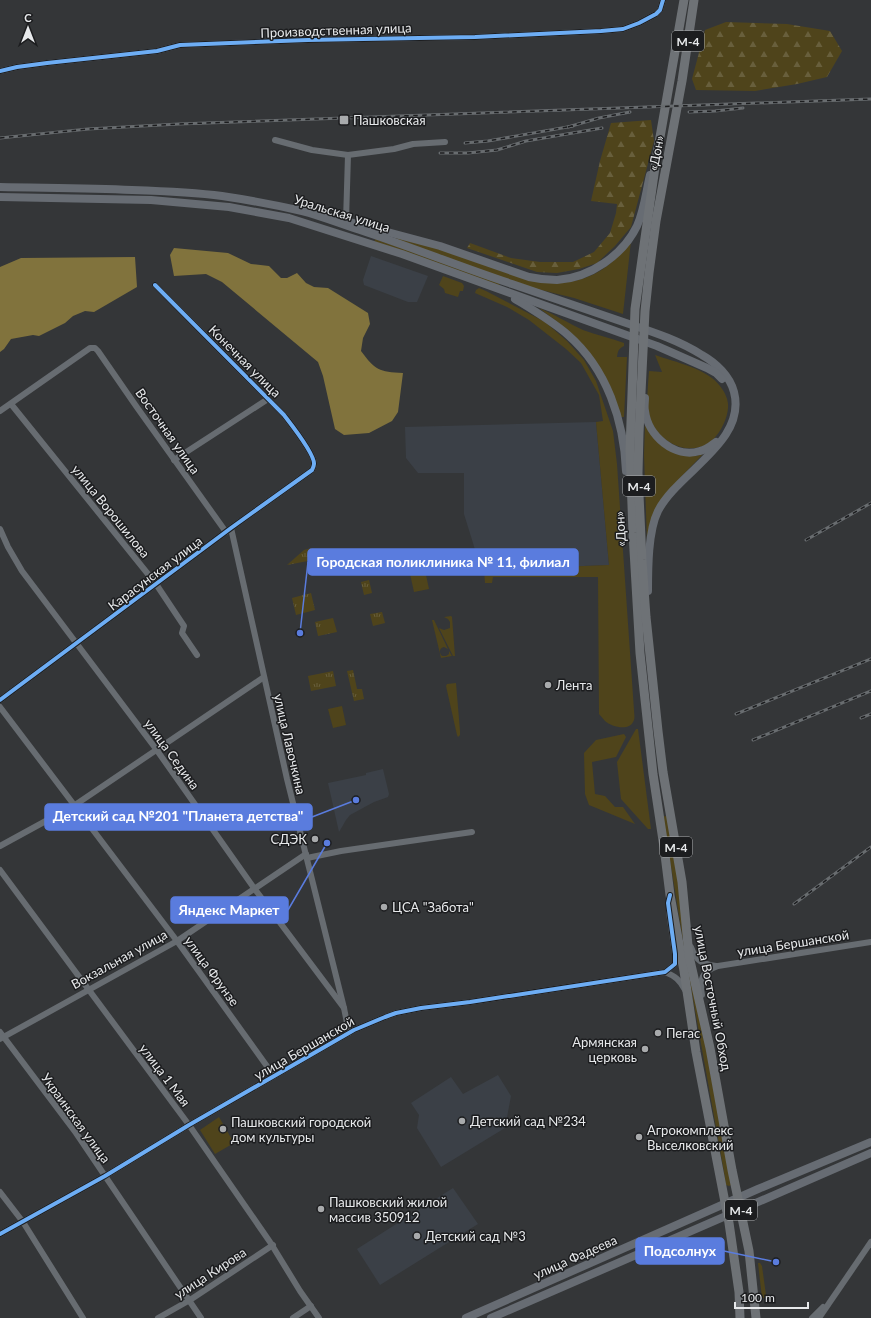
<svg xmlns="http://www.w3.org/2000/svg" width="871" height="1318" viewBox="0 0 871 1318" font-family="Lato,sans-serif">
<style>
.built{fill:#3b4047}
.grass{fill:#4f441b}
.forest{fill:url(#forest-firs)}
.park{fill:url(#park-tufts)}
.water{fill:#81733d}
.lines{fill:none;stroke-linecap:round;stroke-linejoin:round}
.minor{stroke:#676c71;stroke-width:6}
.major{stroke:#676c73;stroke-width:8}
.highway{stroke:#6e7276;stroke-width:9}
.rail-casing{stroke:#686c6f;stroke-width:3}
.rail{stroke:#1c1d1f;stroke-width:1.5;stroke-dasharray:4.5;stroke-linecap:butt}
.cycleway-casing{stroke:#1c1d1f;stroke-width:6}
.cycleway{stroke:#6dadf4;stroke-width:4}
.poi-dot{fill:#a8aaac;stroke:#1c1d1f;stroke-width:1.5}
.labels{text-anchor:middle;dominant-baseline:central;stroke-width:3;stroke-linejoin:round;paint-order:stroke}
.shield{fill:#1c1d1f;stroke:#aaacae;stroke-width:1}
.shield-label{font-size:12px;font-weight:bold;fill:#e7e9eb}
.street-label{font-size:13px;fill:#e7e9eb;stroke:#1c1d1f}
.poi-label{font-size:13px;fill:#e7e9eb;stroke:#1c1d1f;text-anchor:start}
.leader{fill:none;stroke:#5a7cde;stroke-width:1.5}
.callout-dot{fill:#5a7cde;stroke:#1c1d1f;stroke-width:1.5}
.callout{fill:#5a7cde;stroke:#5a7cde;stroke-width:1.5}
.callout-label{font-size:14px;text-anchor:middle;font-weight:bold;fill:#fff}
</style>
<defs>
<pattern id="forest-firs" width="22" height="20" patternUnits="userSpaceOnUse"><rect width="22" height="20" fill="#4f441b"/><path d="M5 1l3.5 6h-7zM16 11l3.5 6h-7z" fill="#685f3c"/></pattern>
<pattern id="park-tufts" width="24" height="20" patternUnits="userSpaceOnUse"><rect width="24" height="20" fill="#4f441b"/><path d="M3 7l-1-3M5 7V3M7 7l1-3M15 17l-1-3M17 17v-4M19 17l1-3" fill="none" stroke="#685f3c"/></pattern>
</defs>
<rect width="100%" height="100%" fill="#343638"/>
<g class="built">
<polygon points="371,256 428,276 417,302 408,302 364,285 363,280"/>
<polygon points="596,422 609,565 484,570 477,556 464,514 464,473 418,473 406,458 405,427"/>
<polygon points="383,769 389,794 388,797 374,802 350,815 346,820 339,832 328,783 366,775 366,773"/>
<polygon points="498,1075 511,1096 505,1128 441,1167 417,1128 419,1115 411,1103 451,1077 463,1094"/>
<polygon points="453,1188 478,1224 380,1285 357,1249"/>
</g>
<g class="grass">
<path d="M401,238l158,45c32,-2 53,-16 72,-42l-8,73 -49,-16 -57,-14 -126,-45z"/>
<polygon points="375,239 502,283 497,286 374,243"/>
<polygon points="443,276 462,283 464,286 463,291 460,291 458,297 445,293 444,289 439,285"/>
<path d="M479,288l7,3 59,31 22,19 17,19 12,21 17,50 4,33 17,246c0,3 1,7 0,10 -4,12 -22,7 -29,1 -2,-2 -4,-5 -6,-7l-1,-137h-105l-1,6h-7l-1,-13 125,-5 -13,-143 7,-1 -4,-26 -18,-32 -15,-14 -37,-29 -22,-13 -32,-14 1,-3z"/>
<path d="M539,308c15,6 29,15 44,22 14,5 27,8 41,13v3c-6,3 -6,5 -7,11h10l-3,60h-3l-38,-72 -15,-15z"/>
<path d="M655,355c20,7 53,14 65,31 5,6 9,15 8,22 -1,13 -10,30 -21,36 -22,13 -52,-5 -58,-28 -3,-14 -1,-30 0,-45l13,1z"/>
<polygon points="645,424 649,432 689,456 696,456 703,454 680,478 662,500 647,541 644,455"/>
<polygon points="423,561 429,589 414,592 408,565"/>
<polygon points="451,616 452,617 455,656 453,656 439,628 444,630 450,628 450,622 448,619 444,617"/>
<path d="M432,620h2l14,29 -4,-2c-4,1 -6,5 -2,9h4l3,-2v-3l3,5 -11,2z"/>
<polygon points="456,683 460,731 460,735 458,737 457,735 446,686 447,684"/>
<polygon points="342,706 346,725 333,728 328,709"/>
<polygon points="636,729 638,729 651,829 648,829 621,799 617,762"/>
<polygon points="624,734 626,737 616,757 592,762 595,794 605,796 615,807 623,807 635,824 589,805 585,794 584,753 596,740"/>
<polygon points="665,816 668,817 705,1043 731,1185 729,1186 726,1185 724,1172 688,971 663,817"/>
<polygon points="219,1117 234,1143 215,1154 200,1130"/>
<polygon points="758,1263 760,1263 762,1266 766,1295 764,1298 762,1298"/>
</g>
<g class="forest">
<polygon points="726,22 787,24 830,31 842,51 827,77 797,84 755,91 696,90 692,79 705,30"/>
<polygon points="651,120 654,141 631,227 615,246 597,263 579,269 557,273 537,272 467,248 470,243 511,258 540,262 573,262 594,252 610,233 616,213 617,204 591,201 600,161 611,123"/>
</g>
<g class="park">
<polygon points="311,548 313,560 287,565 304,550"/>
<polygon points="369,580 372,593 364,595 361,582"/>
<polygon points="311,593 315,610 296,615 292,598"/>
<polygon points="382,612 385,623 373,626 370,614"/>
<polygon points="333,618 337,632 318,636 315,622"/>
<polygon points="353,670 357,689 362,689 364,699 354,701 347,671"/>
<polygon points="333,671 336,686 311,691 308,676"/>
</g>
<g class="water">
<path d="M174,248l54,5 23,11 18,2 12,12h6l10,-5 9,10 8,4 14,1 40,25 2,11 -7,14 -2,13c14,19 18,21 42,22l-5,39 -6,9 -23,12 -25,2 -9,-6 -12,-53 -5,-14 -96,-80 -16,-8 -32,2 -4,-21z"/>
<polygon points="135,257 137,287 94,312 85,311 73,316 65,323 39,336 33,335 11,339 4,349 0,352 0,267 21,258"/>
</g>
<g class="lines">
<g class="minor">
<polyline points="0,71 17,67 47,63 157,51 180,45 308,40 475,37 601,31 623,29 639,23 656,14 660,10 663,0"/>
<polyline points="275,140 312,150 348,155"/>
<polyline points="346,221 348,155 394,149 413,144 445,142"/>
<polyline points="11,404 156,584 184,626 182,633 197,655"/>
<polyline points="0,411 90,348 95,348 98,351 136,406 226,532"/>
<polyline points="174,460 268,399"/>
<polyline points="231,528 287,779 344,1008 349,1033"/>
<polyline points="0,529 8,547 22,571 156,749 254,888 344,1008"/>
<path d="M0,700l231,-172 81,-58c1,-2 2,-4 2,-6 1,-10 -24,-41 -30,-49l-129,-130"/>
<polyline points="0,707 177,941 274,1076"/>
<polyline points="0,846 75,805 264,677"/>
<polyline points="307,858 341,851 472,832"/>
<polyline points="0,870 189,1125 270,1242 300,1291 319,1318"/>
<path d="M691,947c5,14 11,17 25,19"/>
<path d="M665,972c10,4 15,8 20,18"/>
<path d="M702,995c-3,-17 0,-23 16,-29l153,-24"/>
<polyline points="0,1032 76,1133 201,1318"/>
<polyline points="0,1039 177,941 306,854"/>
<polyline points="0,1192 23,1222 83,1318"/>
<polyline points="0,1234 105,1176 189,1125 354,1030 385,1017 396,1013 421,1008 470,1002 665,972 675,964 675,954 669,912"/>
<polyline points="158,1318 190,1300 273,1245"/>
<polyline points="293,1318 311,1306"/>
<polyline points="812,1318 823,1307"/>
<polyline points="819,1318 871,1242"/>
</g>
<g class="major">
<path d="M0,187c44,1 88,1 132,3 30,1 60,2 90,6 27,4 54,9 80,15 20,5 39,13 58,19 51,17 101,37 152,54 40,14 80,27 120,41 24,8 48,16 70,30 14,8 28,21 32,37 13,50 -56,80 -76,119 -10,20 -10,58 -10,80"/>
<polyline points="0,197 151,200 229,207 289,218 402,254 657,346 707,368 716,373 722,379"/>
<path d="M350,222l90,24 89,31c9,2 18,3 28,3 33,-2 66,-25 80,-54 7,-15 9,-34 13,-51"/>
<path d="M515,299c18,11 37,22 53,36 39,34 56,86 58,136"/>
<path d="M645,398c0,4 -1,9 0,13 3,25 30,48 55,40 6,-1 12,-6 16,-9"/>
<polyline points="466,1318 758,1189 871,1142"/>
<polyline points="491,1318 871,1153"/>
</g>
<g class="highway">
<polyline points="684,0 656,160 635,309 630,450 633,533 640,653 653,774 664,847 670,895 684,971 696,1052 729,1223 739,1292 740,1318"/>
<polyline points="694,0 682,81 656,221 649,273 645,311 639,433 638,473 642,560 646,617 658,731 663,772 682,882 689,956 710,1048 732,1170 749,1251 756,1318"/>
</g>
<g class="rail-casing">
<g id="rail">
<polyline points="689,112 715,111 743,108"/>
<polyline points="568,127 599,118 630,112"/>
<polyline points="0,138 88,129 179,124 871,99"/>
<polyline points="465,143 488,141 573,126"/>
<polyline points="440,153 468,153 497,150 526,141 602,128"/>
<polyline points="806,540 871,503"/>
<polyline points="736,714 871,659"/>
<polyline points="861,718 871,714"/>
<polyline points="753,740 871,691"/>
<polyline points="794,904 871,847"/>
</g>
</g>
<use href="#rail" class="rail"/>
<g class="cycleway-casing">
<g id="cycleway">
<polyline points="0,71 17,67 47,63 157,51 180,45 308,40 475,37 601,31 623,29 639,23 656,14 660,10 663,0"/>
<path d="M0,700l231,-172 81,-58c1,-2 2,-4 2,-6 1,-10 -24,-41 -30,-49l-129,-130"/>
<polyline points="0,1234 105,1176 189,1125 354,1030 385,1017 396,1013 421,1008 470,1002 665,972 675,964 675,954 668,903 670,895"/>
</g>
</g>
<use href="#cycleway" class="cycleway"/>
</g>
<g class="poi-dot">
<rect x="339" y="115" width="10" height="10" rx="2"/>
<circle cx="548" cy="685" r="4"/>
<circle cx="315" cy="839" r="4"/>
<circle cx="384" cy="907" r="4"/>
<circle cx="658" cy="1033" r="4"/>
<circle cx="645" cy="1049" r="4"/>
<circle cx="462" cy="1121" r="4"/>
<circle cx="223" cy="1129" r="4"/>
<circle cx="639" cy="1137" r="4"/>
<circle cx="321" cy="1209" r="4"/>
<circle cx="417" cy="1236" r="4"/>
</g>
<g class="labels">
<g class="shield">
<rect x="672" y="31" width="32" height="20" rx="3"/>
<rect x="623" y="476" width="32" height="20" rx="3"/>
<rect x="660" y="837" width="32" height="20" rx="3"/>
<rect x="725" y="1200" width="32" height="20" rx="3"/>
</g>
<g class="shield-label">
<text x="688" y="41">М-4</text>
<text x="639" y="486">М-4</text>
<text x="676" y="847">М-4</text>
<text x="741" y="1210">М-4</text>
</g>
<g class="street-label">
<text transform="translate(336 30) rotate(-2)">Производственная улица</text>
<text transform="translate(656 153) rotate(-79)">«Дон»</text>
<text transform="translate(342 213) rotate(17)">Уральская улица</text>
<text transform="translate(245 361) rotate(45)">Конечная улица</text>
<text transform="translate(168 431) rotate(55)">Восточная улица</text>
<text transform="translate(111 511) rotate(51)">улица Ворошилова</text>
<text transform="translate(620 529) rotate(-93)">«Дон»</text>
<text transform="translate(155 573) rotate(-37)">Карасунская улица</text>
<text transform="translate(290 744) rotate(77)">улица Лавочкина</text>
<text transform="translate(172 754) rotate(54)">улица Седина</text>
<text transform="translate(793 943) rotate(-9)">улица Бершанской</text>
<text transform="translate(119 959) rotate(-29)">Вокзальная улица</text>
<text transform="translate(212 971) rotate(54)">улица Фрунзе</text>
<text transform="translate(713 998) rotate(79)">улица Восточный Обход</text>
<text transform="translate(304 1048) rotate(-30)">улица Бершанской</text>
<text transform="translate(165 1075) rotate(53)">улица 1 Мая</text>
<text transform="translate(76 1118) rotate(54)">Украинская улица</text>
<text transform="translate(575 1257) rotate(-24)">улица Фадеева</text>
<text transform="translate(210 1273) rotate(-33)">улица Кирова</text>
</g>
<g class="poi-label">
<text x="353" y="120">Пашковская</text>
<text x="556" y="685">Лента</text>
<text x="307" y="839" text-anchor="end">СДЭК</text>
<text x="392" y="907">ЦСА "Забота"</text>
<text x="666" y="1033">Пегас</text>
<text x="637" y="1042" text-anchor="end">Армянская<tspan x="637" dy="15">церковь</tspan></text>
<text x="470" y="1121">Детский сад №234</text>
<text x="231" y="1122">Пашковский городской<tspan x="231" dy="15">дом культуры</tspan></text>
<text x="647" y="1130">Агрокомплекс<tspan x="647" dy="15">Выселковский</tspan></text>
<text x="329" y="1202">Пашковский жилой<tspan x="329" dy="15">массив 350912</tspan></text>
<text x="425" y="1236">Детский сад №3</text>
</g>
</g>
<path class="leader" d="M300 633L308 562M356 800L312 817M327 843L288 910M776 1262L724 1251"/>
<g class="callout-dot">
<circle cx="300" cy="633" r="4"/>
<circle cx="356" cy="800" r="4"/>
<circle cx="327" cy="843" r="4"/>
<circle cx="776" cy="1262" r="4"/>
</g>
<g class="callout">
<rect x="308" y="549" width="270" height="26" rx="4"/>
<rect x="45" y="804" width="267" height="26" rx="4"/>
<rect x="171" y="897" width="117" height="26" rx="4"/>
<rect x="636" y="1238" width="88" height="26" rx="4"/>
</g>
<g class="callout-label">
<text x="443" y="567">Городская поликлиника № 11, филиал</text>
<text x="178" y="821">Детский сад №201 "Планета детства"</text>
<text x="229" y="915">Яндекс Маркет</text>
<text x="680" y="1256">Подсолнух</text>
</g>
<g transform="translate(28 28)" stroke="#1c1d1f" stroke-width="3" paint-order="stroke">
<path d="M0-3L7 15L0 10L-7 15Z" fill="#e7e9eb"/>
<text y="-6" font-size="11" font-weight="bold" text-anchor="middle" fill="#e7e9eb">С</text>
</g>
<path d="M735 1302v6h73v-6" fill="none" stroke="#e7e9eb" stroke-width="2"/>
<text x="741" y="1302" font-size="12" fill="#e7e9eb" stroke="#1c1d1f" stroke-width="3" paint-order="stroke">100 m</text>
</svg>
